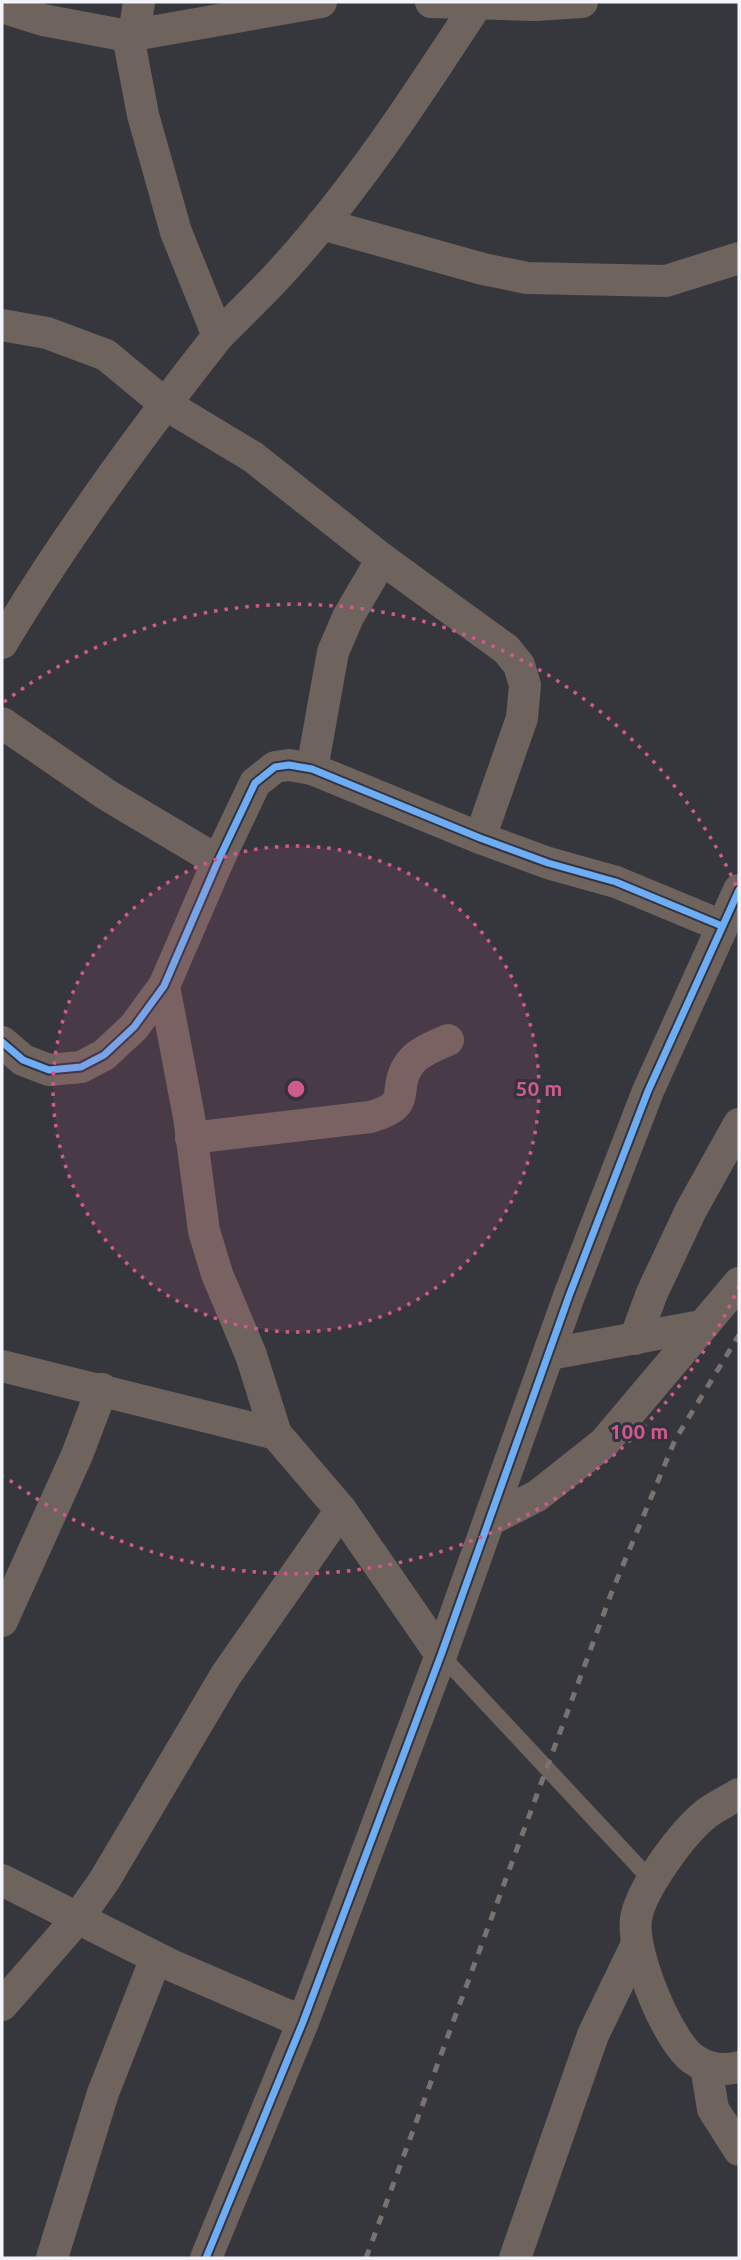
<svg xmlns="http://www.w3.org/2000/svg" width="741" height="2260" viewBox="0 0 741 2260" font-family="Ubuntu,sans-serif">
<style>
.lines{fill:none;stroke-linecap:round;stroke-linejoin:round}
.lane{stroke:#6f635d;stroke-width:16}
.street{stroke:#6f635d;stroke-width:32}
.rail{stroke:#7a7270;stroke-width:5;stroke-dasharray:9 9;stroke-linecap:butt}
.cycleway-casing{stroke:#333340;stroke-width:11}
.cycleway{stroke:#6dadf4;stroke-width:7}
.ring{fill:none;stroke:#d15a8c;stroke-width:3.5;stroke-dasharray:3.5 7}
.centre{fill:#d15a8c;stroke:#333340;stroke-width:3.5}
.ring-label{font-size:21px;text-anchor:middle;font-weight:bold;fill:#d15a8c;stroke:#333340;stroke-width:6;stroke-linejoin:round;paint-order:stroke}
</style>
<rect width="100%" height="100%" fill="#36363d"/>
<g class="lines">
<polyline class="lane" points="441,1655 651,1880"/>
<g class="street">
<polyline points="431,2 535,5 582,2"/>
<polyline points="2,7 43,20 128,36 321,2"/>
<polyline points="134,35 139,2"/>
<path d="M128,36l15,79 33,117 42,104c21,-21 43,-42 64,-65 74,-81 135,-175 195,-267"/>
<polyline points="322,224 483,269 527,278 666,281 739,258"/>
<polyline points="2,325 47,333 106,355 165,404 253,457 382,559 506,649 519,665 525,685 522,718 480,838"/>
<path d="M2,643c64,-107 138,-208 216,-307"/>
<polyline points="2,723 107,795 218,861"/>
<polyline points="312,769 333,652 348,617 382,559"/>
<polyline points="164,986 189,1117 204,1231 217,1274 251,1355 276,1434 341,1510 441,1655"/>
<polyline points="2,1042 23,1060 49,1070 81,1067 104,1055 134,1027 164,986 218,861 255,783 275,767 289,765 312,769 480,838 548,863 616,882 722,926"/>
<path d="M191,1138l179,-21c46,-13 20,-26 40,-54 8,-11 25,-17 38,-23"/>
<polyline points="635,1339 652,1293 691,1210 739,1124"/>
<polyline points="550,1354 701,1326"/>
<polyline points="2,1366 276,1434"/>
<polyline points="490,1520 537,1496 604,1443 739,1283"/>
<polyline points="2,1621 77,1455 102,1389"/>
<path d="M739,1794c-10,6 -22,12 -32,19 -24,19 -66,75 -71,106 -5,32 31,121 57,140 15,11 30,12 46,8"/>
<polyline points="2,1880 173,1966 303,2022"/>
<polyline points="2,2005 77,1919 104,1881 226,1675 341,1510"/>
<polyline points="706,2066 713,2109 739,2150"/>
<polyline points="52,2258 103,2093 156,1958"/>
<polyline points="206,2258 303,2022 441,1655 569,1296 648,1091 739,890"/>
<polyline points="515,2258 593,2035 636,1946"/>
</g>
<polyline class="rail" points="366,2258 611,1594 675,1440 739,1335"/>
<g class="cycleway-casing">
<g id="cycleway">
<polyline points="2,1042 23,1060 49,1070 81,1067 104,1055 134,1027 164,986 218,861 255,783 275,767 289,765 312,769 480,838 548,863 616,882 722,926"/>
<polyline points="206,2258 303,2022 441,1655 569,1296 648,1091 739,890"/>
</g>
</g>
<use href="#cycleway" class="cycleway"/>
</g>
<circle cx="296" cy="1089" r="243" fill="#d15a8c" fill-opacity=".12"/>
<g class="ring">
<circle cx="296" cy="1089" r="243"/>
<path d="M739 1286A485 485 0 0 1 4 1476M4 702A485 485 0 0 1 739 892"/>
</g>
<circle cx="296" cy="1089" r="10" class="centre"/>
<g class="ring-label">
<text x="539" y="1096">50 m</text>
<text x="639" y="1439">100 m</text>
</g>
<rect width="741" height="2260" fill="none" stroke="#f4f4fd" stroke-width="7"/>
</svg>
